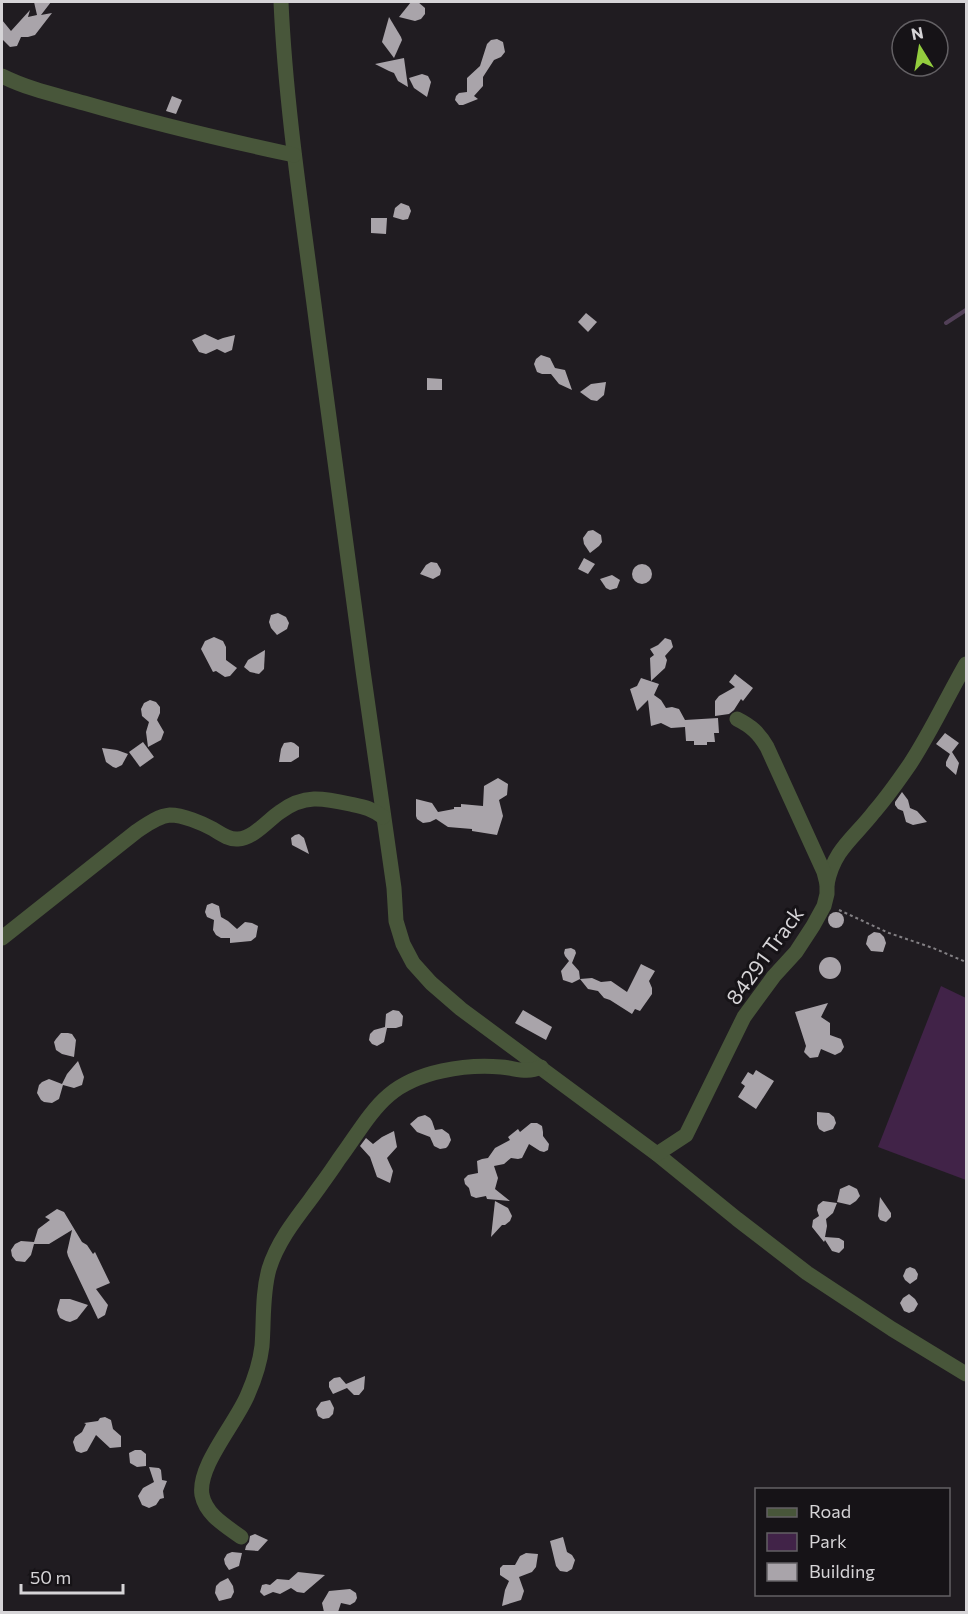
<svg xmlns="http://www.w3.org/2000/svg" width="968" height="1614" viewBox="0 0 968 1614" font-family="Commissioner,sans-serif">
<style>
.green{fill:#412348}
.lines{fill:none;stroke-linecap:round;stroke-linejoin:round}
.stream{stroke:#524058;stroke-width:4}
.building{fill:#a9a4aa}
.path{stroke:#827f83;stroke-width:2;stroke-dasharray:3 3;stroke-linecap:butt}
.minor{stroke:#48563a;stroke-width:15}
.labels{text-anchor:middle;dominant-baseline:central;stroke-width:6;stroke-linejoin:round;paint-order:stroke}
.street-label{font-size:21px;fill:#d6d4d7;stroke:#161317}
</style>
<rect width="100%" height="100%" fill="#201c21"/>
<polygon class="green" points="941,986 966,998 966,1180 878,1147"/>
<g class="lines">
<polyline class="stream" points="946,323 966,310"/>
</g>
<g class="building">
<polygon points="34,2 51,2 41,15 52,13 35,35 28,37 21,37 17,46 10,47 2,39 2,20 11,31 30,10 28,17 37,15"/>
<polygon points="411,2 418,2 425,8 425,14 421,19 415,21 399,17"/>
<polygon points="389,17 401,37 402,40 394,58 382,42"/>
<polygon points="497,39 503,42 505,52 501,57 494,60 483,77 483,86 474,96 478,99 463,105 459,105 455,100 456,96 459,93 467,92 467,78 480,66 487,44 491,40"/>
<polygon points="404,58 408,87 398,81 394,73 389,71 375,64"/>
<polygon points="422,74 428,76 431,82 427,97 414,88 409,78"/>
<polygon points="172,96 182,100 176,114 166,111"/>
<polygon points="401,203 409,206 411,211 408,219 403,220 393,217 395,208"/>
<polygon points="371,218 387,218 386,234 371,233"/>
<polygon points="586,313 597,322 588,332 578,322"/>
<polygon points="205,334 218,340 223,338 235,335 232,350 225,353 217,349 206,354 199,352 192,340"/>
<polygon points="541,355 550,358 555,368 565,370 572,390 559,384 551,374 542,374 537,372 534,364 536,359"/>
<polygon points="427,378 442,379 442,390 427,390"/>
<polygon points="606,382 604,395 597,401 591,400 580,392 591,384"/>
<polygon points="593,530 601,535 602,542 599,546 590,553 584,544 583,538 588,531"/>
<polygon points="584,558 595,564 588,574 578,569"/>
<polygon points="431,562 437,563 441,570 440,575 433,579 420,574 426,565"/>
<circle cx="642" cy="574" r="10"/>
<polygon points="612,575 620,580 617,588 610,590 606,588 600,579"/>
<polygon points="278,613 286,617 289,623 287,629 277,635 271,628 269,622 271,615"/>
<polygon points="214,637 223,641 226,647 226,660 237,668 230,676 225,677 216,671 213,672 201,649 205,641"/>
<polygon points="665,638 671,640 673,647 665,656 667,660 665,668 651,681 650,658 654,655 650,649 658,645"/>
<polygon points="265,650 264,669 259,674 250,672 244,667 248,660"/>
<polygon points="735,674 753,688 743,701 741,699 734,710 729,714 715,716 715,701 719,696 735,687 729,682"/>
<polygon points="641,678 659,684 654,695 661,700 666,708 672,707 679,709 685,720 718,718 719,733 714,733 715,742 707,742 707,745 694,745 694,741 686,741 685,727 671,728 661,723 651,726 648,700 637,711 630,689 637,686"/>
<polygon points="150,700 156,702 160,707 160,713 157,720 164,732 161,740 148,747 146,732 149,722 142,716 141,709 144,703"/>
<polygon points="945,733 959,743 952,752 959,763 956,775 946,766 946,762 950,754 936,744"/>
<polygon points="143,742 154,757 140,767 129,752"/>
<polygon points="291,742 294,743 299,747 299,757 291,762 279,762 281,749 284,743"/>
<polygon points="102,748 117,750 128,754 122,765 116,768 113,767 106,762"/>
<polygon points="498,778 508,784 507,795 499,800 503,816 497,835 472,831 472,829 448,827 436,819 430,822 423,823 417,819 416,816 416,799 432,803 438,812 454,809 454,807 461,807 461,804 483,806 484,786"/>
<polygon points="902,792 908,800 910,808 917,811 927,822 913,825 906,822 903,811 898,809 895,805 895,802"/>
<polygon points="299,834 304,838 309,854 292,845 291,838 295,835"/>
<polygon points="212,903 219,906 221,917 228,921 237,929 245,922 252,923 258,926 256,937 251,941 230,943 230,938 221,938 216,935 213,930 214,920 207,917 205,912 207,905"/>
<circle cx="836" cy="920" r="8"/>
<polygon points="874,932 880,933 884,937 886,943 883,952 871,951 866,944 868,936"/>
<polygon points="571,948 575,950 576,953 572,963 579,971 580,979 592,978 601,982 611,981 627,992 641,964 655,971 649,981 652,988 652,994 640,1011 635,1009 632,1014 610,1000 604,998 598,991 588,989 580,979 572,983 563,980 561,971 569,961 565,956 564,953 565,949"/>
<circle cx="830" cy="968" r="11"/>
<polygon points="828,1003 821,1017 830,1023 830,1035 841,1039 844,1047 841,1052 835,1055 821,1049 818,1057 810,1058 804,1052 806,1046 795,1012"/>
<polygon points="393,1010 399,1011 403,1016 402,1026 396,1028 387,1028 384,1042 377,1046 372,1044 369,1040 370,1034 374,1030 385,1027 386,1014"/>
<polygon points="523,1010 552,1027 546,1040 515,1023"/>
<polygon points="61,1033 68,1033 72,1034 76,1040 74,1057 62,1054 56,1050 54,1042 56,1039"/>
<polygon points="78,1061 84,1077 82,1085 74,1088 63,1085 59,1099 52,1103 44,1102 41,1100 37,1093 39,1085 42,1082 49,1079 62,1084 67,1074"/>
<polygon points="756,1070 774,1081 756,1109 738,1097 745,1086 741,1083 748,1072 753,1075"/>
<polygon points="817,1112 829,1113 834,1117 836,1123 833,1129 824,1132 819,1129 817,1124"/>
<polygon points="425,1115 430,1118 432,1121 435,1130 442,1129 449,1134 451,1140 448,1146 446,1148 440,1149 434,1146 430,1137 417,1132 410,1124 418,1117"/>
<polygon points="531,1123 537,1123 542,1126 543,1132 543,1136 549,1144 548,1150 544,1152 540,1151 529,1144 522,1158 518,1159 511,1158 504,1164 494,1166 498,1178 495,1189 510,1201 487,1199 486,1196 476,1198 471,1196 469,1188 465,1184 464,1179 468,1175 478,1173 477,1161 482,1159 488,1158 495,1148 510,1140 508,1137 518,1129 520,1132"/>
<polygon points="394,1131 397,1147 387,1158 393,1171 390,1183 377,1177 370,1157 360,1146 366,1138 373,1144 382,1137"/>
<polygon points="849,1185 857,1189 860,1196 856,1201 850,1205 837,1202 840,1189"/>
<polygon points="880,1197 891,1213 891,1217 886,1222 880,1220 878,1216"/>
<polygon points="495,1201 508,1208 512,1216 510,1221 505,1225 502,1225 491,1237"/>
<polygon points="823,1201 837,1203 833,1213 826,1219 827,1226 825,1237 839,1238 844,1241 844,1248 839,1253 832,1251 825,1240 824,1242 812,1227 813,1220 819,1216 817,1210 818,1205"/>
<polygon points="57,1209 64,1212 82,1242 87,1245 93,1254 95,1252 110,1283 96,1289 108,1305 105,1315 98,1319 68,1256 67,1252 72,1230 49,1244 34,1244 31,1255 25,1262 16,1261 12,1256 11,1250 15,1244 21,1241 34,1242 38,1229 50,1220 45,1217"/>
<polygon points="910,1267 915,1269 918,1274 917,1279 910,1284 905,1280 903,1276 906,1269"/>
<polygon points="909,1294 915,1299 918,1304 914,1311 909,1313 904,1311 900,1303 903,1298"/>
<polygon points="60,1299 70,1299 88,1305 77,1319 70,1322 66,1321 60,1318 58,1314 57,1310"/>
<polygon points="365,1376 364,1389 359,1395 354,1395 347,1388 333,1394 329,1387 329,1382 334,1378 340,1377 346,1384"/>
<polygon points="330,1400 334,1408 333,1414 329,1418 323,1419 318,1416 316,1409 321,1402"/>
<polygon points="105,1417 111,1420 113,1429 121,1436 121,1447 110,1448 96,1435 87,1451 81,1453 76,1451 73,1442 75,1437 82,1432 86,1424 84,1423 98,1421 100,1418"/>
<polygon points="135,1450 141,1450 146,1454 146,1466 137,1467 130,1463 129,1453"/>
<polygon points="149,1467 159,1468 161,1470 162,1480 167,1481 163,1491 164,1498 160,1499 156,1505 149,1508 142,1505 138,1496 143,1488 154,1482"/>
<polygon points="255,1534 268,1540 258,1551 245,1550 246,1546 249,1542 250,1536"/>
<polygon points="563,1537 567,1552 572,1555 575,1560 572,1569 567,1572 560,1571 556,1566 550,1541"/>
<polygon points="232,1552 242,1553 239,1566 229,1570 225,1564 224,1559 227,1554"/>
<polygon points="526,1553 538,1554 536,1567 532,1572 519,1577 524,1591 521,1600 502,1606 505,1590 509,1581 500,1575 500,1568 503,1565 515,1565 520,1556"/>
<polygon points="298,1572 325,1575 304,1593 297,1592 291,1588 280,1594 273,1592 264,1596 260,1592 262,1585 266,1584 270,1585 277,1579 289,1580"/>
<polygon points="228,1578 233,1586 234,1592 231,1598 219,1601 215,1593 216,1586 220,1582"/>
<polygon points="350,1589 356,1593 357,1598 355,1602 350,1605 341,1603 338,1612 324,1612 322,1603 329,1591"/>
</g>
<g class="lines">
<polyline class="path" points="839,910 889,933 933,948 966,962"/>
<g class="minor">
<path d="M281,2c5,111 23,222 37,333 24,184 49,369 76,553l2,33 7,23 10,19 18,20 30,26 196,145 80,65 70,54 85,56 74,45"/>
<path d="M2,76c26,13 54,19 82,27 69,20 140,37 210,52"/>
<path d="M827,884c7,-35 27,-46 47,-72 13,-15 25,-32 36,-48 21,-32 37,-67 56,-100"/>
<path d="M2,938l135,-107c9,-6 21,-15 33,-16 13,0 32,8 43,14 8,5 16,11 25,10 16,-1 30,-19 42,-27 24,-18 43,-14 70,-8 14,3 21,4 33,13"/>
<path d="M657,1154l29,-19 58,-118 30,-41 22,-24 17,-26 11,-20 3,-12v-10l-3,-12 -57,-125c-8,-14 -16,-21 -30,-28"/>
<path d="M241,1537c-15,-11 -35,-22 -39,-42 -5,-29 35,-73 46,-101 7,-16 12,-31 14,-48 2,-25 0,-52 7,-77 8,-26 25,-48 41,-69 10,-14 20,-27 29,-41 16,-21 30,-47 50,-64 28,-24 77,-31 112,-28 15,1 25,7 40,0"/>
</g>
</g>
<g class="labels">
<g class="street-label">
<text transform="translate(764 955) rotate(-54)">84291 Track</text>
</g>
</g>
<rect width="968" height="1614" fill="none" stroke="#d6d4d7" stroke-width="6"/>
<rect x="755" y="1488" width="195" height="108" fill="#161317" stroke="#636064" stroke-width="1.5"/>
<rect x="767" y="1508" width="30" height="9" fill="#48563a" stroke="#636064" stroke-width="1.5"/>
<text x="809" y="1518" font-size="18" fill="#d6d4d7">Road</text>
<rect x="767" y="1533" width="30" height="18" fill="#412348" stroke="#636064" stroke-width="1.5"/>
<text x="809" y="1548" font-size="18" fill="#d6d4d7">Park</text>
<rect x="767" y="1563" width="30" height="18" fill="#a9a4aa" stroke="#636064" stroke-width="1.5"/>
<text x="809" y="1578" font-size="18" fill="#d6d4d7">Building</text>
<g transform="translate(920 48) rotate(349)"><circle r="28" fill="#161317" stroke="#636064" stroke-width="1.5"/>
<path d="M0-4.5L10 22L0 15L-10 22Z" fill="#93cd3e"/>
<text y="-9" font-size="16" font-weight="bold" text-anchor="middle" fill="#d6d4d7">N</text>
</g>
<path d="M21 1584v9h102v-9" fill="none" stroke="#d6d4d7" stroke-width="3"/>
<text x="30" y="1584" font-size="18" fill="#d6d4d7" stroke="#161317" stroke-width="4.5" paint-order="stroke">50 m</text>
</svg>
